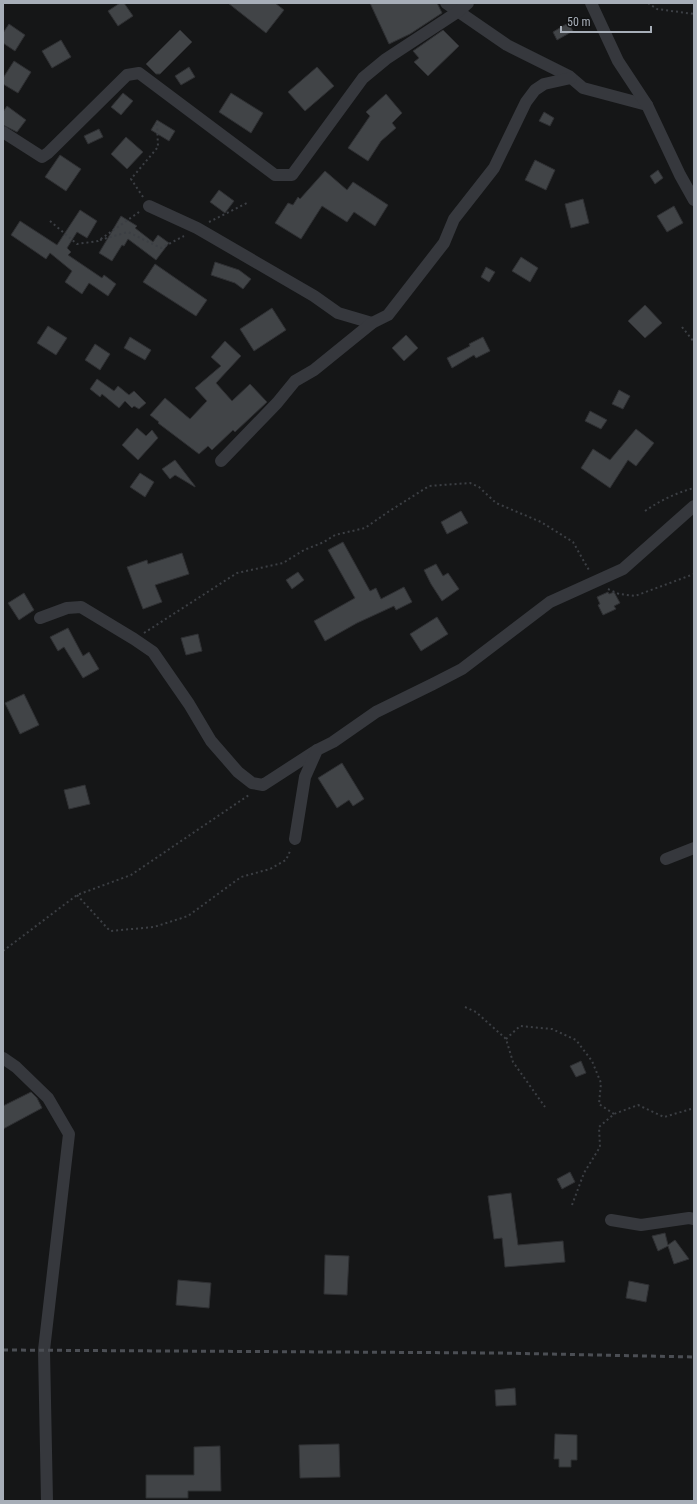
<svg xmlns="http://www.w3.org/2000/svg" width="697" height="1504" viewBox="0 0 697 1504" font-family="'Roboto Condensed',sans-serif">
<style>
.building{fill:#414447;stroke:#2f3033}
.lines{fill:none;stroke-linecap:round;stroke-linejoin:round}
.path{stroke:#3c3f44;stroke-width:2;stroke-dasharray:2 3;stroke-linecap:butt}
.minor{stroke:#36383d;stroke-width:12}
.rail{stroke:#4b4e54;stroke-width:3;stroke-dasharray:5 4;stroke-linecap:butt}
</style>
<rect width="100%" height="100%" fill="#151617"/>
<g class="building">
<polygon points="120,3 124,3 133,16 118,26 108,11"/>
<polygon points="228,3 275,3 284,10 266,33"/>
<polygon points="370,3 437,3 442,13 410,34 389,44"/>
<polygon points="568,23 573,31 557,40 553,32"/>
<polygon points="9,24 25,35 15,51 3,43 3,33"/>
<polygon points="180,30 192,42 160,74 156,74 146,64"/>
<polygon points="443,30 459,46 428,76 414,62 419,58 413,51"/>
<polygon points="61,40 71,57 52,68 42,51"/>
<polygon points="14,61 31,72 18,93 3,84 3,78"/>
<polygon points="189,67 195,77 181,85 175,76"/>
<polygon points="317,67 334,86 305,111 288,92"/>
<polygon points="123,93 133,101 121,115 111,107"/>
<polygon points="231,93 263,113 251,133 219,112"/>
<polygon points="386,94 402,113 392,123 396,128 381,141 368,161 348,148 370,116 366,112"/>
<polygon points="7,106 26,120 17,132 3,125 3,112"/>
<polygon points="544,112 554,118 550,126 539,121"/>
<polygon points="157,120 175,131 169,141 151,130"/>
<polygon points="99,129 103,137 88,144 84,136"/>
<polygon points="126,137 143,152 127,169 111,154"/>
<polygon points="60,155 81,169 66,191 45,177"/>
<polygon points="535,160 555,170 546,190 525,180"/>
<polygon points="658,170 663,178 655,184 650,176"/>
<polygon points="325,171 347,190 353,182 388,205 375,226 354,212 347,222 322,206 301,239 275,223 288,203 293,205 298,197 300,199"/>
<polygon points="219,190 234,201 225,213 210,202"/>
<polygon points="583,199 589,223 571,228 565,204"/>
<polygon points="674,206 683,223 667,232 657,216"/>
<polygon points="80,210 97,221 87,238 77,232 67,248 71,252 68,255 102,278 104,275 116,284 108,296 89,283 82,294 65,282 72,271 50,253 46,259 11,235 20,221 57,245"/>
<polygon points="121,216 137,226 135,228 153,242 158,235 169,243 156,260 128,239 124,246 122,245 112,261 99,253"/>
<polygon points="521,257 538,268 530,282 512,271"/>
<polygon points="215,262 239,270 251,279 243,289 235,283 211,275"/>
<polygon points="155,264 207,300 196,316 143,282"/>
<polygon points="486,267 495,272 489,282 481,277"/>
<polygon points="645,305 662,323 645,338 628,321"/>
<polygon points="272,308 286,330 254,351 240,329"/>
<polygon points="48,326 67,338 56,355 37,343"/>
<polygon points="406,335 418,348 404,361 392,348"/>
<polygon points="130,337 151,350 145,360 124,348"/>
<polygon points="483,337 490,351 476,358 474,355 452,368 447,358 470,346 469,344"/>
<polygon points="225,341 241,356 216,383 232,401 250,384 267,402 235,432 233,430 212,450 208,446 199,454 158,423 159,422 150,415 165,398 190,419 207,401 195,388 221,366 211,357"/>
<polygon points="95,344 110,354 100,370 85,360"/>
<polygon points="97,379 114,391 118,386 129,395 134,391 146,403 139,409 134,406 132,408 125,401 119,408 102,394 100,397 90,389"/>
<polygon points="619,390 630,396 623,409 612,404"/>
<polygon points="590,411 607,420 601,429 585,421"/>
<polygon points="137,428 146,436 152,430 158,438 138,460 122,445"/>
<polygon points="636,429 654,443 636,466 628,460 610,488 581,468 593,449 610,460"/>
<polygon points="175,460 195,486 195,487 175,475 170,479 162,469"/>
<polygon points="140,473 154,482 145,497 130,487"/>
<polygon points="461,511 468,523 447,534 441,522"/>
<polygon points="343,542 370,591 376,588 381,599 404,587 412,602 396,610 394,606 357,623 325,641 314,621 355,598 328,550"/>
<polygon points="182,553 189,574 155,585 162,602 143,609 127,567 147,560 148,564"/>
<polygon points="436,564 443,576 448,573 459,589 442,601 431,584 424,570"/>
<polygon points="298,572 304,580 292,589 286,580"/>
<polygon points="608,592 609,594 614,592 620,603 614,606 616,609 603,615 598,605 600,604 597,597"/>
<polygon points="24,593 34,610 19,620 8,603"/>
<polygon points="437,617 448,634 421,651 410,634"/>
<polygon points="68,628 83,656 89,652 99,669 83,678 64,647 58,651 50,637"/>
<polygon points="198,634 202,651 186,655 181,638"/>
<polygon points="24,694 39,725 20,734 5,703"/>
<polygon points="342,763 364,799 353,806 349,800 337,808 318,778"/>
<polygon points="85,785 90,804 69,809 64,790"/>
<polygon points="581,1061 586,1073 576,1077 570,1066"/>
<polygon points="31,1092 37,1098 42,1108 3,1129 3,1106"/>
<polygon points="570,1172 575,1182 562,1189 557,1179"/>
<polygon points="511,1193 518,1245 563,1241 565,1262 505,1267 502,1238 494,1239 488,1196"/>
<polygon points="665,1233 668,1245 675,1240 689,1259 674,1264 668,1246 658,1251 652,1236"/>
<polygon points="325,1255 349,1256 347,1295 324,1294"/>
<polygon points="178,1280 211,1283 209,1308 176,1305"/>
<polygon points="629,1281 649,1285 646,1302 626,1298"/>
<polygon points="515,1388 516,1405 496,1406 495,1390"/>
<polygon points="555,1434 577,1435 577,1460 571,1460 571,1467 559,1467 559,1459 554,1459"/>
<polygon points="339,1444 340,1477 300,1478 299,1445"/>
<polygon points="220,1446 221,1491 188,1491 188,1498 146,1498 146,1475 194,1475 194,1447"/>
</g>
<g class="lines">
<g class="path">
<polyline points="648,3 657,9 694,14"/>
<polyline points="143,197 131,179 158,147 157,123"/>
<polyline points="50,221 77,244 98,241 139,212"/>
<polyline points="209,222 249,202"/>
<polyline points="100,240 128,232 161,248 184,236"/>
<polyline points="682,327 694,342"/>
<path d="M645,511c16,-11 31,-18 49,-23"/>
<polyline points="608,589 619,594 635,596 694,574"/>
<polyline points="144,633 237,573 283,563 304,550 324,542 335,535 365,528 388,512 429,486 470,483 479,487 496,503 541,522 573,542 590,572"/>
<polyline points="77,895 110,931 154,927 188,916 241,877 270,869 286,860 291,849"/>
<polyline points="3,951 77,895 131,875 249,795"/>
<polyline points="465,1007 476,1012 506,1039 513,1062 545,1107"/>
<polyline points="506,1039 520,1026 552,1029 576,1040 592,1061 601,1083 599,1104 614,1114"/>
<polyline points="572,1205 584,1173 600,1147 599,1127 614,1114 638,1105 664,1117 691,1109"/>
</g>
<g class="minor">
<polyline points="446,3 507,45 569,76 583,88 647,105"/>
<polyline points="591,3 618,61 647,105 680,175 694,200"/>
<polyline points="3,132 42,157 48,153 127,75 139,73 275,175 292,175 363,78 386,59 459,11 468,3"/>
<polyline points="149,206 197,228 314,296 338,313 372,323"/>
<polyline points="221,461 277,403 295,381 314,370 372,323 388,315 444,243 454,219 494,168 526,102 535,90 544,84 571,78"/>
<polyline points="40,618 67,608 81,607 134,639 153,652 189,704 211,741 238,772 252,783 263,785 317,750"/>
<polyline points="295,839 305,777 317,750 333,742 376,712 433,684 462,669 550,602 623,569 694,506"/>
<polyline points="666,859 694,848"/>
<polyline points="3,1058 16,1067 48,1098 69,1134 44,1350 47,1501"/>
<polyline points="611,1220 641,1225 689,1218 694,1219"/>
</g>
<polyline class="rail" points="3,1350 499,1353 694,1357"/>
</g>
<rect width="697" height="1504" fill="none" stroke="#a7aeb8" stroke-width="8"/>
<path d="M561 26v6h90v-6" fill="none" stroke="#a7aeb8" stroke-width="2"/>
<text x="567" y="26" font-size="12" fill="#a7aeb8" stroke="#101112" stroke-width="3" paint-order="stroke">50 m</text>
</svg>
